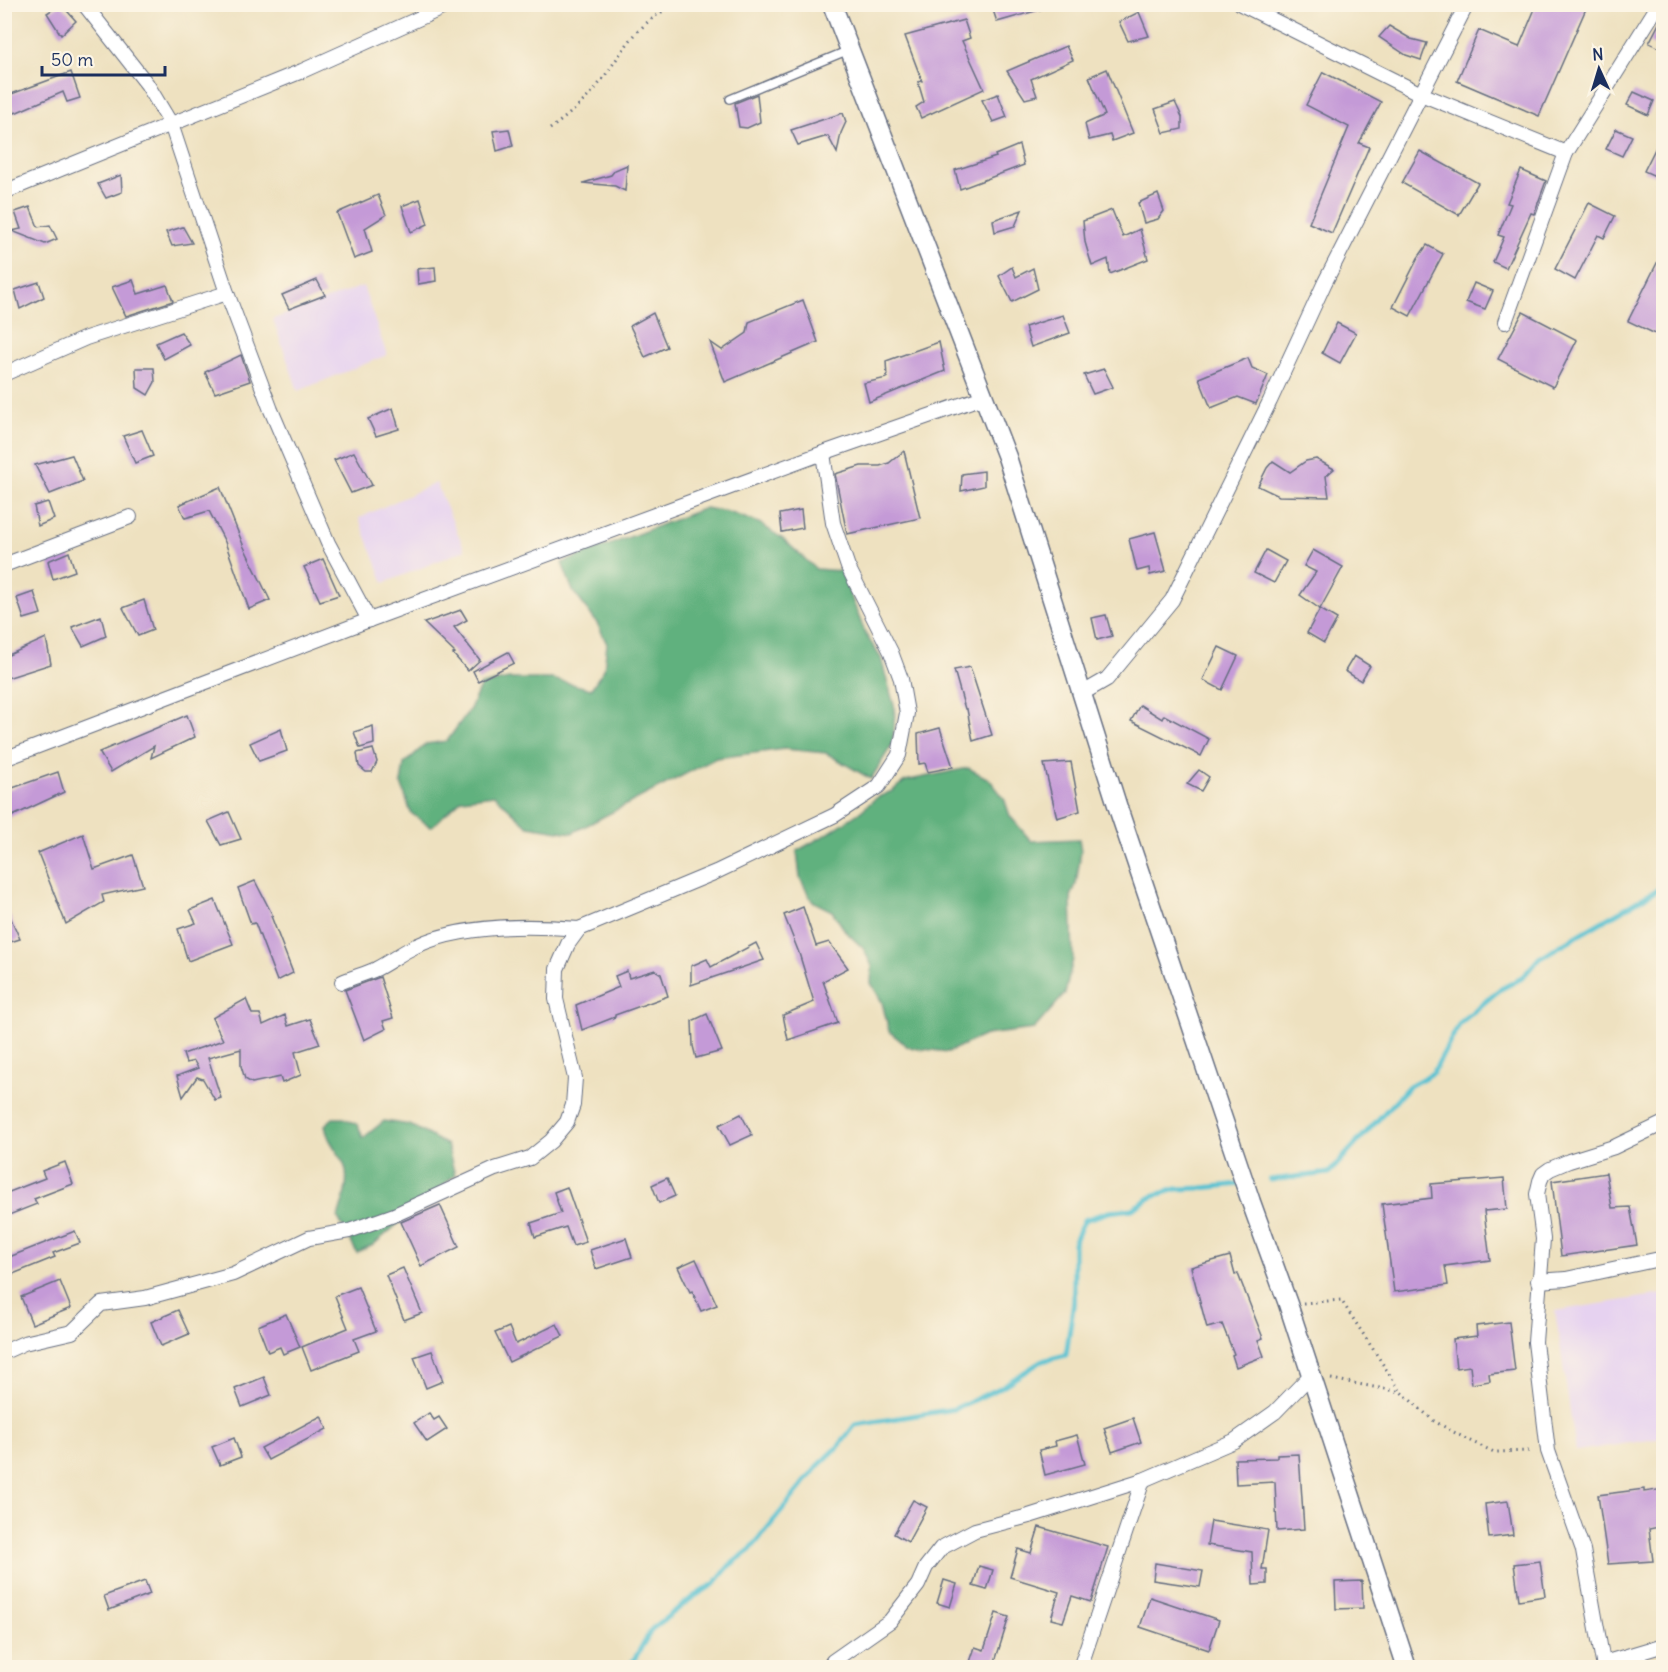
<svg xmlns="http://www.w3.org/2000/svg" width="1668" height="1672" viewBox="0 0 1668 1672" font-family="Delius,sans-serif">
<style>
.built{fill:#e6d2f0}
.forest{fill:#60b17e;stroke:#3e706e;stroke-width:1.5}
.lines{fill:none;stroke-linecap:round;stroke-linejoin:round}
.stream{stroke:#56c1d1;stroke-width:5}
.building{fill:#c49ad7}
.lane-casing{stroke:#656d80;stroke-width:10}
.street-casing{stroke:#656d80;stroke-width:16}
.secondary-casing{stroke:#656d80;stroke-width:21}
.path{stroke:#656d80;stroke-width:3;stroke-dasharray:1.5 4.5;stroke-linecap:butt}
.lane{stroke:#fff;stroke-width:7}
.street{stroke:#fff;stroke-width:14}
.secondary{stroke:#fff;stroke-width:18}
</style>
<rect width="100%" height="100%" fill="#fcf5e5"/>
<filter id="ink" filterUnits="userSpaceOnUse"><feTurbulence type="fractalNoise" baseFrequency=".0167" numOctaves="2"/><feDisplacementMap in="SourceGraphic" scale="12" xChannelSelector="R" yChannelSelector="G"/><feConvolveMatrix kernelMatrix="1 2 1 2 8 2 1 2 1" color-interpolation-filters="sRGB"/></filter>
<filter id="wash" filterUnits="userSpaceOnUse"><feTurbulence type="fractalNoise" baseFrequency=".008" numOctaves="4" result="noise"/><feDisplacementMap in="SourceGraphic" scale="24" xChannelSelector="R" yChannelSelector="G"/><feGaussianBlur stdDeviation="1.35" result="paint"/><feColorMatrix in="noise" values="0 0 0 0 0 0 0 0 0 0 0 0 0 0 0 0 0 1.4 0 .05"/><feComposite in="paint" operator="in"/></filter>
<g filter="url(#wash)">
<rect width="100%" height="100%" fill="#eee1c0"/>
<g class="built">
<polygon points="363,286 387,355 298,391 273,319"/>
<polygon points="436,483 465,550 384,583 359,518"/>
<polygon points="1663,1294 1663,1438 1576,1451 1555,1311"/>
</g>
<g class="forest">
<polygon points="705,508 728,512 759,523 783,539 816,569 841,571 866,635 881,658 895,709 893,743 871,779 826,753 785,749 716,758 572,833 528,826 494,795 462,799 431,827 411,813 401,783 404,764 426,744 447,741 470,709 481,685 509,679 552,679 591,689 604,669 607,644 597,623 573,591 562,563"/>
<polygon points="968,768 989,779 1004,798 1010,816 1031,841 1079,839 1081,851 1076,884 1071,897 1073,959 1065,994 1034,1029 985,1035 948,1052 908,1047 889,1031 882,1002 871,983 872,966 863,948 846,932 832,911 812,901 800,878 797,851 827,834 860,812 876,798 892,791 905,781"/>
<path d="M333,1118h11l14,7 5,13 21,-17 26,4 37,20 8,30 -82,70 -16,8 -19,-35c4,-14 12,-36 7,-51 -5,-15 -18,-25 -20,-42z"/>
</g>
<g class="lines">
<g class="stream">
<polyline points="1270,1180 1329,1173 1409,1086 1433,1073 1460,1023 1499,990 1522,978 1539,958 1664,886"/>
<polyline points="629,1668 652,1629 693,1597 714,1584 730,1565 750,1550 818,1466 839,1446 855,1425 954,1409 998,1389 1042,1361 1066,1355 1074,1300 1074,1243 1084,1220 1109,1212 1132,1209 1155,1195 1177,1189 1202,1188 1240,1184"/>
</g>
</g>
<g id="blocks">
<g class="building">
<polygon points="61,4 76,21 61,35 47,13"/>
<polygon points="991,4 1045,4 1046,8 997,22"/>
<polygon points="1537,4 1588,4 1539,116 1457,81 1479,30 1519,47"/>
<polygon points="1139,12 1149,36 1128,41 1119,22"/>
<polygon points="1664,14 1664,50 1649,43"/>
<polygon points="964,20 970,38 962,41 984,89 921,118 916,107 924,102 918,82 922,81 905,36"/>
<polygon points="1389,26 1411,39 1427,43 1421,60 1406,55 1379,37"/>
<polygon points="1066,46 1073,60 1031,79 1037,96 1025,99 1007,71"/>
<polygon points="1107,69 1133,133 1112,141 1110,135 1089,140 1085,124 1105,115 1089,77"/>
<polygon points="71,72 80,98 67,102 63,92 15,113 6,96"/>
<polygon points="1323,72 1381,102 1359,143 1369,147 1332,233 1309,223 1349,127 1306,105"/>
<polygon points="1634,92 1654,101 1648,115 1627,105"/>
<polygon points="757,94 760,122 747,128 739,127 735,103"/>
<polygon points="998,94 1007,117 993,122 982,100"/>
<polygon points="1175,102 1182,117 1182,129 1164,133 1155,109"/>
<polygon points="843,113 846,122 841,133 837,153 828,136 798,145 791,130"/>
<polygon points="509,129 513,146 497,151 493,131"/>
<polygon points="1616,129 1632,136 1622,156 1606,149"/>
<polygon points="1664,131 1664,180 1644,171"/>
<polygon points="1019,145 1024,165 960,189 955,170 996,157 995,155"/>
<polygon points="1420,151 1478,183 1459,215 1402,183"/>
<polygon points="627,165 625,191 615,186 583,183 611,175 615,170"/>
<polygon points="1521,170 1546,181 1534,214 1531,213 1506,268 1493,262 1504,237 1498,235 1511,204 1507,203"/>
<polygon points="121,175 122,192 106,198 98,184"/>
<polygon points="1158,194 1164,211 1158,219 1144,223 1138,203"/>
<polygon points="378,195 386,215 365,228 372,252 354,259 337,213"/>
<polygon points="420,199 428,224 411,232 402,206"/>
<polygon points="1589,203 1615,216 1604,238 1598,235 1575,280 1555,269"/>
<polygon points="30,207 38,227 50,225 57,239 45,244 12,231 21,229 15,212"/>
<polygon points="1022,210 1015,226 995,232 993,220"/>
<polygon points="1112,210 1123,237 1140,229 1148,259 1110,274 1108,259 1092,266 1085,242 1083,221"/>
<polygon points="183,227 192,243 172,246 166,232"/>
<polygon points="1427,245 1443,254 1410,316 1393,307 1418,258"/>
<polygon points="1664,249 1664,338 1628,321"/>
<polygon points="435,267 436,281 418,284 417,269"/>
<polygon points="1012,267 1016,277 1033,268 1038,289 1012,302 999,276"/>
<polygon points="133,280 138,294 167,285 173,301 126,316 112,287"/>
<polygon points="317,280 325,295 289,309 282,295"/>
<polygon points="39,282 44,297 20,309 15,290"/>
<polygon points="1474,283 1493,291 1485,309 1466,302"/>
<polygon points="803,300 818,342 725,382 710,342 722,350 747,333 749,322"/>
<polygon points="1523,312 1577,340 1553,387 1498,359"/>
<polygon points="653,313 667,347 645,357 630,326"/>
<polygon points="1063,315 1070,333 1031,347 1025,327"/>
<polygon points="1337,323 1356,333 1340,363 1322,353"/>
<polygon points="181,332 190,345 164,359 156,343"/>
<polygon points="939,342 945,371 869,402 864,383 887,378 886,361"/>
<polygon points="241,355 250,381 215,393 205,372"/>
<polygon points="1248,358 1252,368 1268,375 1256,404 1238,397 1211,408 1199,378"/>
<polygon points="136,368 154,368 155,382 148,395 137,388"/>
<polygon points="1104,369 1113,387 1093,394 1084,375"/>
<polygon points="393,408 399,429 376,436 368,419"/>
<polygon points="142,430 153,456 135,463 123,436"/>
<polygon points="904,451 920,518 847,534 835,474 861,466 880,466 889,463"/>
<polygon points="354,452 372,485 351,493 334,460"/>
<polygon points="72,455 83,481 50,494 35,465"/>
<polygon points="1316,459 1334,469 1326,476 1329,497 1279,496 1258,486 1267,468 1273,461 1290,472 1306,461"/>
<polygon points="984,471 984,486 961,491 962,474"/>
<polygon points="220,487 244,547 270,600 249,609 225,542 209,511 185,518 179,505"/>
<polygon points="48,502 54,519 38,526 34,506"/>
<polygon points="801,510 803,528 782,532 780,514"/>
<polygon points="1155,532 1166,571 1150,575 1149,568 1137,571 1129,539"/>
<polygon points="1266,550 1286,561 1274,583 1254,573"/>
<polygon points="1313,550 1343,567 1320,609 1300,595 1316,572 1304,566"/>
<polygon points="69,552 75,571 53,579 48,561"/>
<polygon points="323,559 339,595 320,601 304,567"/>
<polygon points="34,592 41,614 24,619 17,598"/>
<polygon points="144,600 153,630 138,636 123,608"/>
<polygon points="1320,609 1337,619 1324,643 1307,633"/>
<polygon points="461,610 467,620 454,627 480,660 468,671 453,654 455,653 424,623"/>
<polygon points="1106,615 1112,636 1097,640 1092,618"/>
<polygon points="101,616 106,636 83,646 72,627"/>
<polygon points="46,638 51,664 4,679 4,657"/>
<polygon points="1219,647 1238,656 1222,690 1203,680"/>
<polygon points="508,652 514,663 478,681 473,671"/>
<polygon points="1354,656 1370,666 1361,681 1345,671"/>
<polygon points="970,667 992,735 973,741 967,709 965,709 954,670"/>
<polygon points="1140,705 1162,719 1164,715 1209,739 1201,756 1131,721"/>
<polygon points="187,715 195,737 151,758 154,746 111,772 99,752"/>
<polygon points="373,726 374,744 360,748 354,732"/>
<polygon points="940,728 953,767 928,772 925,763 919,764 918,734"/>
<polygon points="281,729 287,751 259,761 250,743"/>
<polygon points="373,749 377,762 372,772 366,772 359,766 357,753"/>
<polygon points="1071,762 1080,811 1057,818 1044,764"/>
<polygon points="1199,770 1209,777 1201,791 1187,784"/>
<polygon points="58,772 64,792 4,820 4,791"/>
<polygon points="229,812 241,839 221,845 208,821"/>
<polygon points="83,834 94,869 133,855 143,886 102,895 104,902 66,924 38,853"/>
<polygon points="255,881 273,916 271,916 293,973 277,981 255,923 251,924 238,888"/>
<polygon points="215,900 233,944 188,961 178,929 196,923 190,910"/>
<polygon points="4,903 20,939 4,944"/>
<polygon points="803,907 816,946 829,942 848,968 823,981 838,1023 788,1040 783,1015 814,1002 799,953 784,915"/>
<polygon points="756,943 764,960 691,985 691,966 707,959 711,967"/>
<polygon points="655,970 661,974 668,996 615,1015 615,1017 582,1030 576,1005 619,987 615,976 627,971 629,978"/>
<polygon points="380,977 393,1018 383,1021 386,1029 364,1040 345,990"/>
<polygon points="246,999 252,1014 260,1014 263,1025 285,1015 288,1026 310,1019 320,1044 295,1052 301,1075 282,1083 280,1077 252,1083 245,1079 241,1066 241,1049 208,1058 221,1098 215,1100 203,1079 197,1077 183,1097 177,1076 198,1068 194,1061 186,1063 183,1054 223,1040 212,1018"/>
<polygon points="707,1014 722,1051 696,1058 693,1046 692,1021"/>
<polygon points="741,1114 752,1135 730,1145 719,1125"/>
<polygon points="65,1162 73,1184 34,1199 37,1204 4,1217 4,1194 45,1178 42,1171"/>
<polygon points="1606,1173 1612,1208 1630,1207 1637,1245 1561,1256 1552,1181"/>
<polygon points="667,1178 675,1196 659,1203 652,1185"/>
<polygon points="1504,1178 1507,1209 1484,1211 1490,1260 1445,1266 1448,1285 1394,1292 1382,1204 1432,1198 1431,1184"/>
<polygon points="567,1187 586,1242 573,1246 566,1227 535,1237 531,1223 561,1213 554,1192"/>
<polygon points="440,1205 459,1247 421,1266 401,1222"/>
<polygon points="75,1231 80,1243 53,1253 55,1257 13,1274 7,1274 4,1259"/>
<polygon points="626,1238 632,1257 596,1269 590,1250"/>
<polygon points="1230,1256 1235,1275 1238,1274 1263,1338 1258,1340 1264,1356 1236,1367 1232,1355 1234,1354 1222,1324 1207,1328 1191,1267"/>
<polygon points="696,1259 717,1305 701,1311 692,1291 690,1292 678,1267"/>
<polygon points="403,1268 422,1313 404,1320 386,1275"/>
<polygon points="60,1281 71,1308 32,1324 21,1297"/>
<polygon points="358,1287 376,1331 354,1339 359,1351 311,1370 302,1347 348,1328 335,1296"/>
<polygon points="178,1310 189,1334 161,1346 151,1322"/>
<polygon points="286,1314 300,1347 283,1354 280,1347 268,1352 258,1326"/>
<polygon points="1509,1322 1515,1371 1489,1374 1490,1381 1472,1384 1470,1366 1456,1368 1453,1339 1477,1336 1476,1326"/>
<polygon points="557,1324 563,1336 509,1362 495,1333 509,1327 516,1344"/>
<polygon points="432,1351 443,1381 426,1388 414,1357"/>
<polygon points="264,1377 271,1395 242,1407 235,1389"/>
<polygon points="429,1413 434,1420 439,1417 447,1429 427,1442 414,1423"/>
<polygon points="321,1416 327,1429 268,1460 261,1448"/>
<polygon points="1133,1418 1141,1442 1112,1452 1104,1428"/>
<polygon points="1077,1435 1085,1464 1045,1475 1039,1450 1056,1446 1055,1441"/>
<polygon points="234,1438 241,1457 220,1465 212,1447"/>
<polygon points="1299,1454 1304,1529 1277,1531 1275,1482 1236,1484 1235,1459 1277,1458 1277,1455"/>
<polygon points="1644,1489 1644,1492 1664,1489 1664,1526 1649,1529 1653,1561 1608,1564 1598,1495"/>
<polygon points="913,1500 927,1507 908,1542 894,1534"/>
<polygon points="1508,1501 1513,1535 1489,1538 1485,1504"/>
<polygon points="1211,1521 1268,1530 1262,1569 1267,1569 1267,1584 1253,1585 1252,1552 1207,1545"/>
<polygon points="1039,1527 1108,1547 1091,1602 1072,1596 1063,1622 1051,1619 1059,1592 1010,1577 1018,1549 1031,1553"/>
<polygon points="1540,1561 1545,1596 1519,1600 1514,1564"/>
<polygon points="1155,1563 1203,1571 1200,1587 1153,1580"/>
<polygon points="979,1566 993,1570 987,1590 973,1586"/>
<polygon points="944,1580 957,1584 950,1607 937,1603"/>
<polygon points="145,1581 150,1594 109,1610 104,1596"/>
<polygon points="1362,1581 1363,1608 1336,1609 1335,1582"/>
<polygon points="1150,1597 1219,1620 1209,1650 1140,1627"/>
<polygon points="996,1613 1009,1617 993,1668 977,1668 969,1665 975,1647 984,1650"/>
</g>
</g>
</g>
<g filter="url(#ink)">
<use href="#blocks" fill-opacity="0" stroke="#656d80" stroke-width="1.5"/>
<g class="lines">
<g class="lane-casing">
<polyline id="lane" points="730,99 849,50"/>
</g>
<g class="street-casing">
<g id="street">
<polyline points="84,4 147,84 171,124 227,293 271,410 328,543 369,620"/>
<polyline points="1241,4 1421,94 1566,153"/>
<polyline points="4,192 302,71 451,4"/>
<polyline points="1505,322 1566,153 1659,4"/>
<polyline points="4,374 86,338 227,293"/>
<polyline points="4,565 130,517"/>
<polyline points="1081,694 1107,679 1172,600 1270,401 1325,282 1467,4"/>
<polyline points="4,759 369,620 823,453 983,397"/>
<path d="M342,982c11,-5 23,-8 34,-13 14,-7 26,-17 40,-23 47,-22 112,-21 163,-17"/>
<polyline points="1538,1281 1566,1279 1664,1258"/>
<polyline points="4,1352 24,1343 72,1332 101,1304 145,1298 233,1274 309,1238 349,1231 394,1215 495,1169 530,1158 551,1141 567,1122 573,1105 575,1078 556,999 557,969 568,944 579,929 716,872 835,815 879,786 899,755 907,713 901,679 891,652 848,567 833,523 823,453"/>
<polyline points="1604,1663 1664,1645"/>
<polyline points="828,1668 833,1661 890,1621 918,1585 926,1567 941,1548 975,1530 1029,1516 1143,1480 1234,1441 1275,1412 1311,1375"/>
<polyline points="1080,1668 1143,1480"/>
<polyline points="1604,1668 1583,1550 1548,1451 1535,1342 1543,1239 1537,1194 1540,1181 1543,1174 1550,1169 1569,1161 1614,1147 1664,1123"/>
</g>
</g>
<g class="secondary-casing">
<polyline id="secondary" points="832,4 1007,457 1119,811 1251,1202 1288,1304 1407,1668"/>
</g>
<g class="path">
<path d="M550,129c16,-12 32,-25 45,-40 27,-34 40,-68 83,-85"/>
<polyline points="1303,1303 1341,1300 1401,1392"/>
<polyline points="1331,1379 1401,1392 1434,1421 1468,1440 1494,1452 1533,1451"/>
</g>
<use href="#lane" class="lane"/>
<use href="#street" class="street"/>
<use href="#secondary" class="secondary"/>
</g>
</g>
<rect width="1668" height="1672" fill="none" stroke="#fcf5e5" stroke-width="24"/>
<g transform="translate(1599 69) rotate(356)" stroke="#fcf5e5" stroke-width="4.5" paint-order="stroke">
<path d="M0-4.5L10 22L0 15L-10 22Z" fill="#1b2f5e"/>
<text y="-9" font-size="16" font-weight="bold" text-anchor="middle" fill="#1b2f5e">N</text>
</g>
<path d="M42 66v9h123v-9" fill="none" stroke="#1b2f5e" stroke-width="3"/>
<text x="51" y="66" font-size="18" fill="#1b2f5e" stroke="#fcf5e5" stroke-width="4.5" paint-order="stroke">50 m</text>
</svg>
